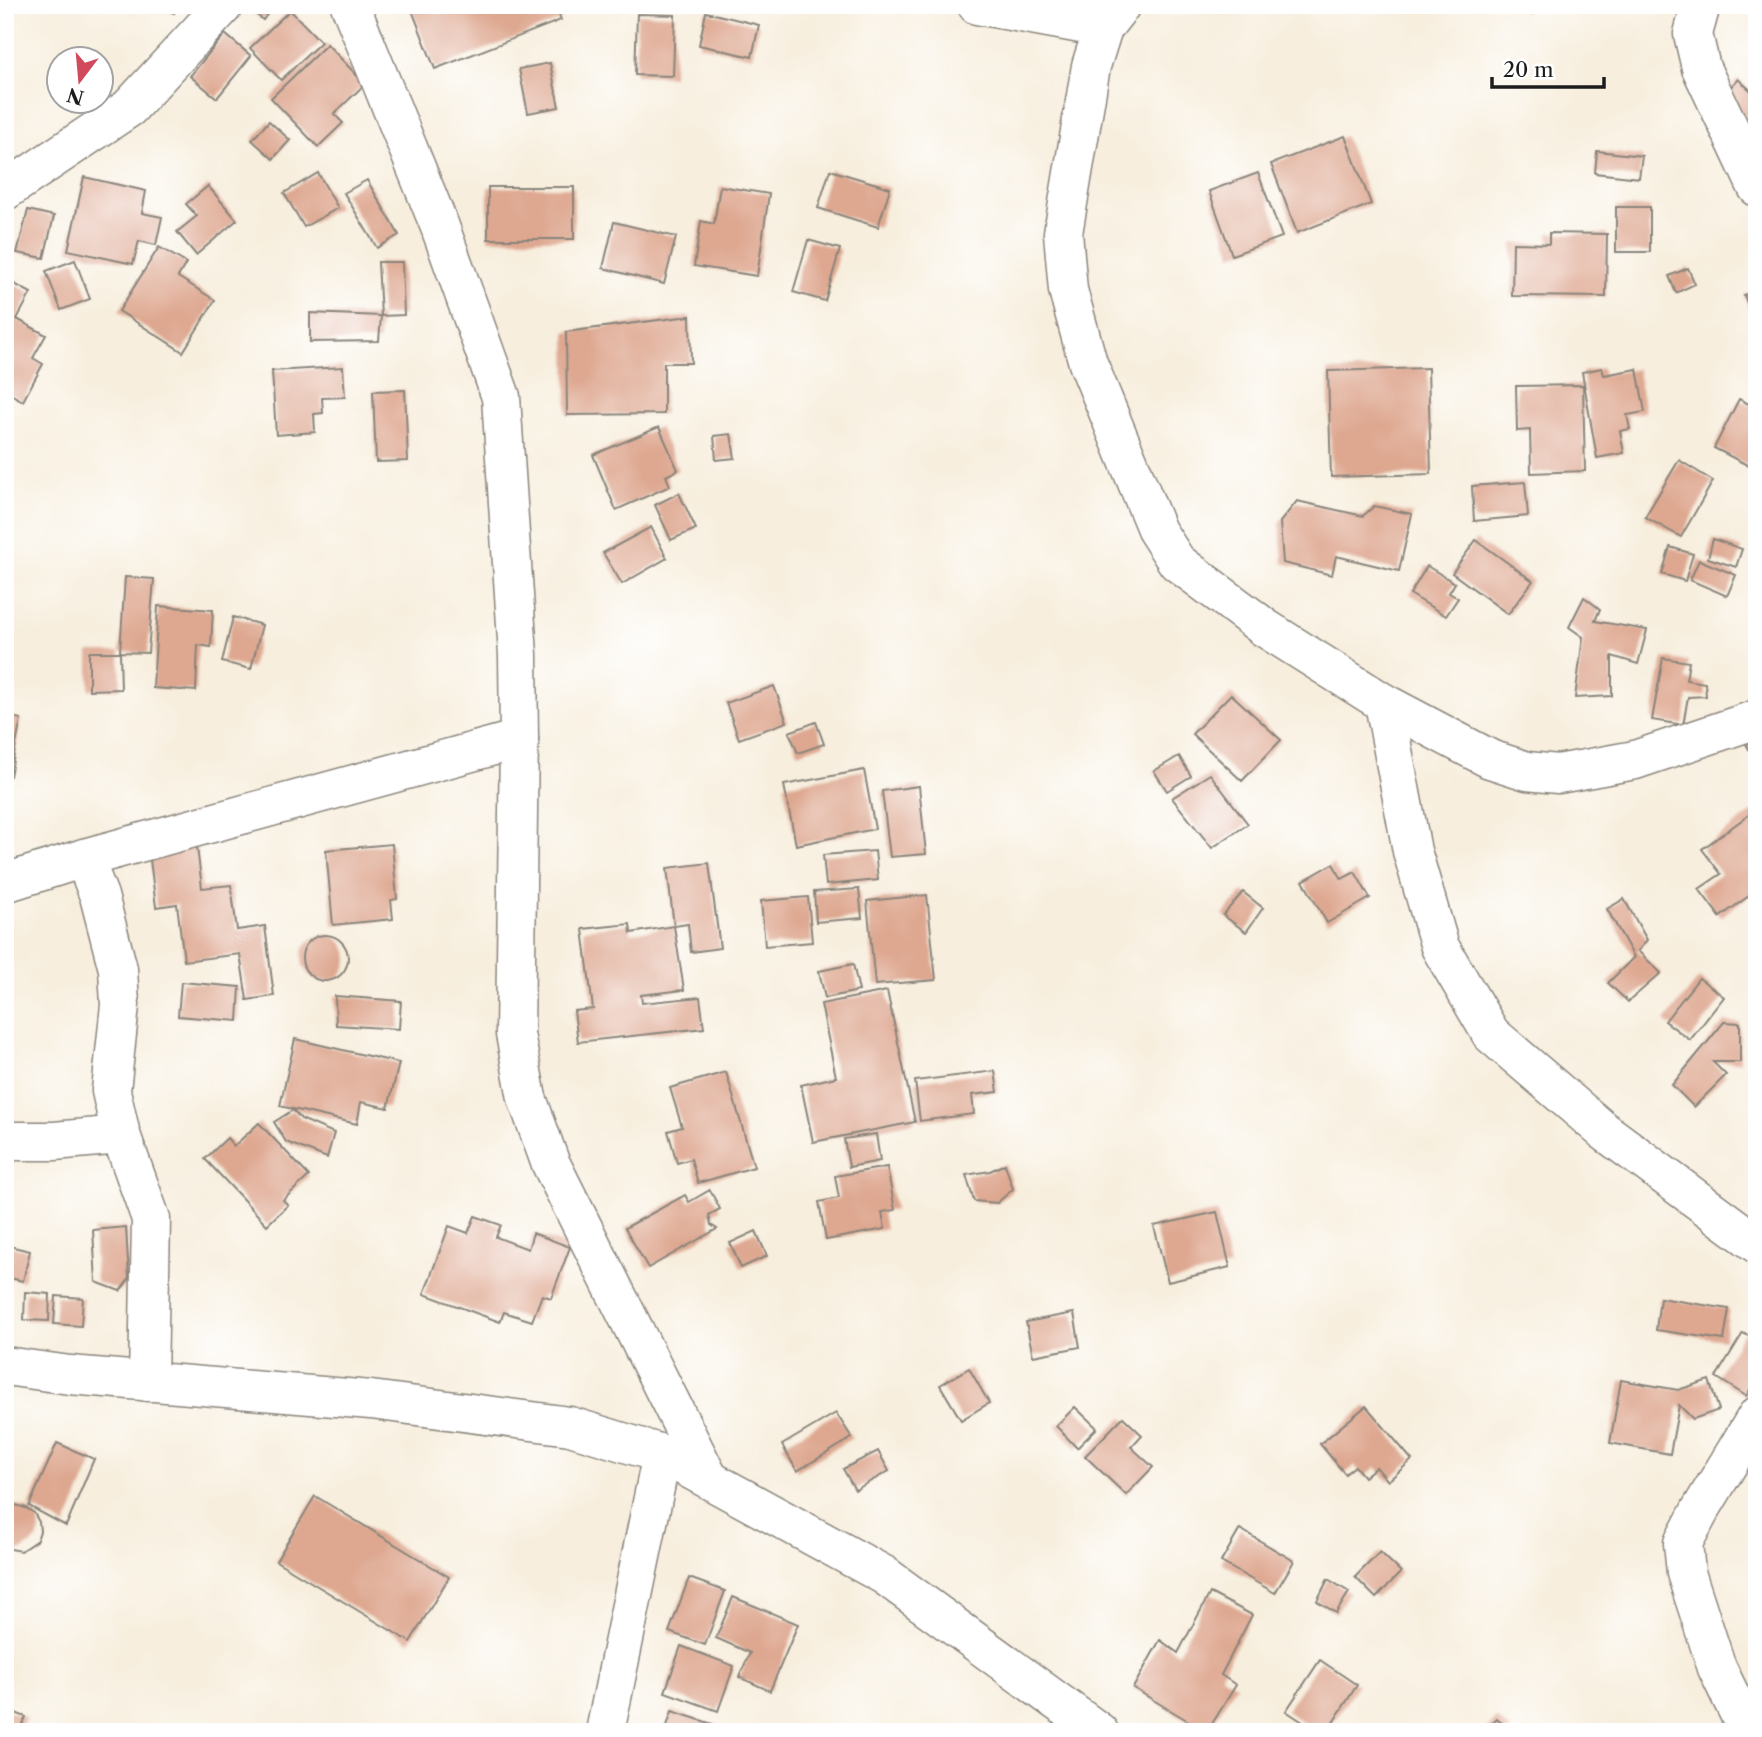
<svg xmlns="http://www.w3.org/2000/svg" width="1762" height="1737" viewBox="0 0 1762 1737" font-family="'Libre Caslon Text',serif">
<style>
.building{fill:#dea790}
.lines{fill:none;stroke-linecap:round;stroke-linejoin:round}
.minor-casing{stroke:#8a857c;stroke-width:41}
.tertiary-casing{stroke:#8a857c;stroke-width:41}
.minor{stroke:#fff;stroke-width:38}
.tertiary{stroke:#fff;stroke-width:38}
</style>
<rect width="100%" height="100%" fill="#fff"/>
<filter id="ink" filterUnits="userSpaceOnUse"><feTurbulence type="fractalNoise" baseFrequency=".0143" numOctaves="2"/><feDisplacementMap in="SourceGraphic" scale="14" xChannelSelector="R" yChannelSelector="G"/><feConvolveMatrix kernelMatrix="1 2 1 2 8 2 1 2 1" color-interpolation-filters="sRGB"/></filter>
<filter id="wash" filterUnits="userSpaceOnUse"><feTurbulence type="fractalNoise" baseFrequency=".00686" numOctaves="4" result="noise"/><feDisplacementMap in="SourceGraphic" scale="28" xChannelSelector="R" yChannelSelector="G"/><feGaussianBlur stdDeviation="1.57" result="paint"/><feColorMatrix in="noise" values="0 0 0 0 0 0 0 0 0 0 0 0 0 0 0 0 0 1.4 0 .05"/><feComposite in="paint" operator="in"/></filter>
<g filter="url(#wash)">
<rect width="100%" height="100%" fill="#f7eedd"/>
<g id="blocks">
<g class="building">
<polygon points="5,5 15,5 8,32 5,31"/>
<polygon points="155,5 176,5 174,13"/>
<polygon points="248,5 274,5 263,20 247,7"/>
<polygon points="410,5 555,5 561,20 435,69"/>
<polygon points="1505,5 1529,5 1527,12"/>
<polygon points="290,10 321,42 281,80 250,48"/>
<polygon points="706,12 759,25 752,57 699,45"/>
<polygon points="637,14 675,15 673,76 635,75"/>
<polygon points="225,34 251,56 217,98 190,76"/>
<polygon points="327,44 365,84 334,114 343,123 318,147 271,98"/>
<polygon points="550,63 559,107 528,113 519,69"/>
<polygon points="1738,79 1757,96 1757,135 1718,101"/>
<polygon points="269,121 290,140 273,159 252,140"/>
<polygon points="1345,136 1371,204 1297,233 1271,164"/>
<polygon points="1597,151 1642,156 1639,178 1595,173"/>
<polygon points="830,170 890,188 878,227 818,208"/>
<polygon points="318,173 338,208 304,227 284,193"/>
<polygon points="1258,173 1282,237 1232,255 1209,191"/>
<polygon points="84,177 146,191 142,213 162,217 156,245 139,241 133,264 68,250"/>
<polygon points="367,180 399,235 377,248 344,193"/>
<polygon points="208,186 237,220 196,255 177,232 197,216 186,204"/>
<polygon points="720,186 769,194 757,276 694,266 701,221 714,224"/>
<rect x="488" y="187" width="86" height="52"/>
<rect x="1616" y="207" width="34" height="45"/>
<polygon points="28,210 54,216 44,258 17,253"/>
<polygon points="614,222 676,237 664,284 603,268"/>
<polygon points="1549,233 1607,234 1606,297 1512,296 1513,243 1549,244"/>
<polygon points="808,240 840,249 825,301 793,292"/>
<polygon points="159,247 186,263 178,277 215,300 183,352 119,311"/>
<polygon points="75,260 90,299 61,310 46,271"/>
<polygon points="378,262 402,262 404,315 381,316"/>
<polygon points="1688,268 1695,284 1676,293 1669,276"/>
<polygon points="5,279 31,293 17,319 46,335 33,358 43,364 23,401 5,391"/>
<polygon points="1757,290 1757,328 1744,295"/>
<polygon points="310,313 381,316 379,341 310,342"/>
<polygon points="690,316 691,363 664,363 664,414 567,415 566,332"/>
<polygon points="343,367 345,397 322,398 323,413 314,414 315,432 276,435 272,371"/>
<polygon points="1428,368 1431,474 1331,477 1328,371"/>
<polygon points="1602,368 1604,375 1637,369 1645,412 1627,415 1630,429 1620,431 1624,453 1597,458 1582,372"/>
<polygon points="1583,385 1585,471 1531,473 1530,430 1517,431 1516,386"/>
<polygon points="405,390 408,461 376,462 373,391"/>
<polygon points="1739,399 1757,408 1757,470 1714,448"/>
<polygon points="659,427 678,470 666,476 670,486 616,510 593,455"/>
<polygon points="731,434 735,458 716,460 714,436"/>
<polygon points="1679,460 1713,481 1681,537 1645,517"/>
<polygon points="1525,482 1528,516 1474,521 1472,486"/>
<polygon points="679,493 696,529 671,540 655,505"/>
<polygon points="1297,501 1363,516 1374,506 1412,514 1399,571 1336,556 1332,575 1283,563 1280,522"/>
<polygon points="651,527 667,558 622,584 603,553"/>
<polygon points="1755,533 1757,534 1757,552 1752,552"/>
<polygon points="1713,539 1742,549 1736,567 1708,558"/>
<polygon points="1476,540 1533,581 1508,614 1452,573"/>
<polygon points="1670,547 1693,554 1685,581 1662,574"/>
<polygon points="1699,560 1736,575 1727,596 1690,580"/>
<polygon points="1427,566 1455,583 1449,593 1458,598 1446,616 1410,594"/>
<polygon points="125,577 154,579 148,653 120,652 121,689 89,690 89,652 120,652"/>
<polygon points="1584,597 1600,609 1595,621 1647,630 1638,664 1612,656 1612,696 1575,698 1583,637 1569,627"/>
<polygon points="158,606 213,610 211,647 198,645 196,691 153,688"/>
<polygon points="233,617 262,625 251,669 222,662"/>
<polygon points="1663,658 1689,662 1686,680 1705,683 1706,696 1688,697 1683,725 1652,720"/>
<polygon points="774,686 787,722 739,739 726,703"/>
<polygon points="1231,694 1281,740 1242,781 1192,734"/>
<polygon points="5,716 21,719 10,776 5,775"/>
<polygon points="816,722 824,744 798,753 789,732"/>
<polygon points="1757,738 1757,763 1746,744"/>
<polygon points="1179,756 1191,776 1167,791 1154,771"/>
<polygon points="864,770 875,829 796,845 784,785"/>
<polygon points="1210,774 1248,824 1212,848 1172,798"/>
<polygon points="919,786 926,854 890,857 882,791"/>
<polygon points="1757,809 1757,890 1720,917 1699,889 1721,874 1702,849"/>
<polygon points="392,844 397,899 391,900 393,919 333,925 326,850"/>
<polygon points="197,847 202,888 231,885 237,930 265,926 274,996 247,1000 240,954 184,961 177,904 156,907 149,852"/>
<polygon points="875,851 878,880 826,885 823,855"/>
<polygon points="709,863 720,948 691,952 688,924 674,926 684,990 641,995 642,1003 700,997 704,1028 578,1042 574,1011 593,1009 583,929 630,924 631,933 674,926 667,868"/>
<polygon points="1333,864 1342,879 1355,872 1370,898 1327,923 1303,881"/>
<polygon points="859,889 862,918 816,922 814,892"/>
<polygon points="1243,892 1263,908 1246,932 1223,915"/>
<polygon points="927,895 936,980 875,985 867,901"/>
<polygon points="808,897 812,942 765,946 761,901"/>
<polygon points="1624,899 1647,940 1638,951 1661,973 1628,1002 1608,983 1634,957 1607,909"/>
<circle cx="325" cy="958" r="23"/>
<polygon points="853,964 859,991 825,998 819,971"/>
<polygon points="1699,978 1724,997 1690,1040 1665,1021"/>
<polygon points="181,982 240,987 238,1021 178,1016"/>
<polygon points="887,991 915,1122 813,1142 801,1085 836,1077 821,1004"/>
<polygon points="335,996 401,1001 399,1029 336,1025"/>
<polygon points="1724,1022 1740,1023 1740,1062 1713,1062 1726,1075 1694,1107 1672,1085"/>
<polygon points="295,1039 399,1063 388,1108 361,1102 357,1124 280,1106"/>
<polygon points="995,1071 998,1092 972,1095 974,1114 920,1121 915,1081"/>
<polygon points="726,1072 754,1167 698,1183 691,1159 677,1163 668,1131 682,1127 670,1088"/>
<polygon points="293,1110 301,1119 334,1133 327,1158 286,1142 274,1122"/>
<polygon points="259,1123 309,1176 283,1200 288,1205 267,1225 205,1159 227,1138 234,1146"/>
<polygon points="876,1134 880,1161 849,1167 844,1139"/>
<polygon points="1005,1164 1013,1189 997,1203 974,1201 966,1175 990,1171"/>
<polygon points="887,1167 895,1210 882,1212 885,1229 826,1240 819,1202 839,1198 835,1176"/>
<polygon points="710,1190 720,1209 709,1215 711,1225 717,1229 648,1268 625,1228 685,1195 689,1202"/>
<polygon points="1217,1212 1230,1267 1168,1282 1154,1226"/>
<polygon points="475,1216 501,1225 496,1237 528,1249 533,1233 570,1247 551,1298 542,1295 532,1321 504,1312 500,1322 424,1294 449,1226 468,1233"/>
<polygon points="126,1227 129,1279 120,1291 96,1282 93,1230"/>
<polygon points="756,1231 767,1256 741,1268 730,1243"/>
<polygon points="5,1245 30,1251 23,1281 5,1277"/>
<polygon points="25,1292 50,1294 49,1321 24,1320"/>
<polygon points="56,1296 83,1298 81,1326 54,1324"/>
<polygon points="1660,1298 1729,1309 1724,1340 1656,1330"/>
<polygon points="1074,1313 1080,1347 1033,1356 1026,1322"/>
<polygon points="1743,1333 1757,1341 1757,1379 1746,1396 1716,1377"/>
<polygon points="969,1368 989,1403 961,1420 940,1385"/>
<polygon points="1621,1380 1678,1390 1709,1380 1719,1410 1693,1419 1679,1405 1670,1454 1610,1443"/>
<polygon points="1366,1406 1412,1460 1388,1481 1376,1467 1364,1477 1355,1466 1345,1474 1320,1444"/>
<polygon points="1075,1407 1097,1428 1077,1448 1056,1426"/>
<polygon points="836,1413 852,1438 797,1471 782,1445"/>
<polygon points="1123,1417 1142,1435 1131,1447 1153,1467 1126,1495 1085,1456"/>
<polygon points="57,1443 94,1459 66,1526 29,1506"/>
<polygon points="878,1451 889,1471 855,1490 843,1469"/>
<polygon points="315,1496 449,1577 410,1642 276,1561"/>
<polygon points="16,1505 26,1508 34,1513 39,1522 40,1531 37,1540 21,1551 5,1548 5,1509"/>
<polygon points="1240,1529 1294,1561 1275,1593 1221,1562"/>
<polygon points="1380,1552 1401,1572 1376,1598 1355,1577"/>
<polygon points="689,1578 725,1591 705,1645 669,1632"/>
<polygon points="1328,1579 1349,1592 1336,1613 1317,1601"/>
<polygon points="1210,1593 1252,1615 1221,1675 1236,1685 1207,1732 1133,1688 1160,1640 1178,1653"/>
<polygon points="733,1597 798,1624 770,1691 739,1677 750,1653 716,1638"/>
<polygon points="681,1646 734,1666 718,1711 665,1692"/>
<polygon points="1320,1660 1357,1685 1327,1732 1318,1732 1286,1711"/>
<polygon points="5,1709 26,1717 19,1732 5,1732"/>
<polygon points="672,1711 734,1731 734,1732 665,1732"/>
<polygon points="1497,1718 1511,1732 1483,1732"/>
</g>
</g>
</g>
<g filter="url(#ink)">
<use href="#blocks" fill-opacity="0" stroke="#8a857c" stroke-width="2"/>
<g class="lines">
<g class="minor-casing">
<g id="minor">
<polyline points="350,5 440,227 501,397 518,655 519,739 515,1034 527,1098 550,1162 709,1479"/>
<polyline points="977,5 1103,28"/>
<polyline points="1121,5 1103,28 1091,66 1063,233 1068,290 1088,363 1157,531 1177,562 1265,628 1384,703 1490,759 1527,771 1558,774 1635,760 1757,719"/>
<polyline points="1701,5 1693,34 1701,68 1757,187"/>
<polyline points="5,191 129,108 224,5"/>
<polyline points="1384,703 1412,851 1440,947 1491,1034 1604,1131 1757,1244"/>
<polyline points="84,858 99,896 118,969 120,1005 111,1091 121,1135 151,1219 148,1382"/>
<polyline points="5,883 84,858 519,739"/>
<polyline points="5,1141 54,1141 121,1135"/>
<polyline points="605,1732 662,1454"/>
<polyline points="1748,1732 1717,1668 1686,1573 1683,1543 1701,1509 1757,1416"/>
</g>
</g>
<g class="tertiary-casing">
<polyline id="tertiary" points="5,1366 70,1375 371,1400 570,1426 662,1454 884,1575 1099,1732"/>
</g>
<use href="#minor" class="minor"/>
<use href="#tertiary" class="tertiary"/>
</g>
</g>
<rect width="1762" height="1737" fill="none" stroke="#fff" stroke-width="28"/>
<g transform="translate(80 80) rotate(196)"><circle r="33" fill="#ffffff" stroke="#a4a4a4" stroke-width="2"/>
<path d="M0-5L12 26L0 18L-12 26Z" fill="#d1495b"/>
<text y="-10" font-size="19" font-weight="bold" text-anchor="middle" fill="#1c1c1c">N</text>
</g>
<path d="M1492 77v10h112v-10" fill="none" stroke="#1c1c1c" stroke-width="3.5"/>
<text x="1503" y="77" font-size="21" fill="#1c1c1c" stroke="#ffffff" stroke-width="5" paint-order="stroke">20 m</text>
</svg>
